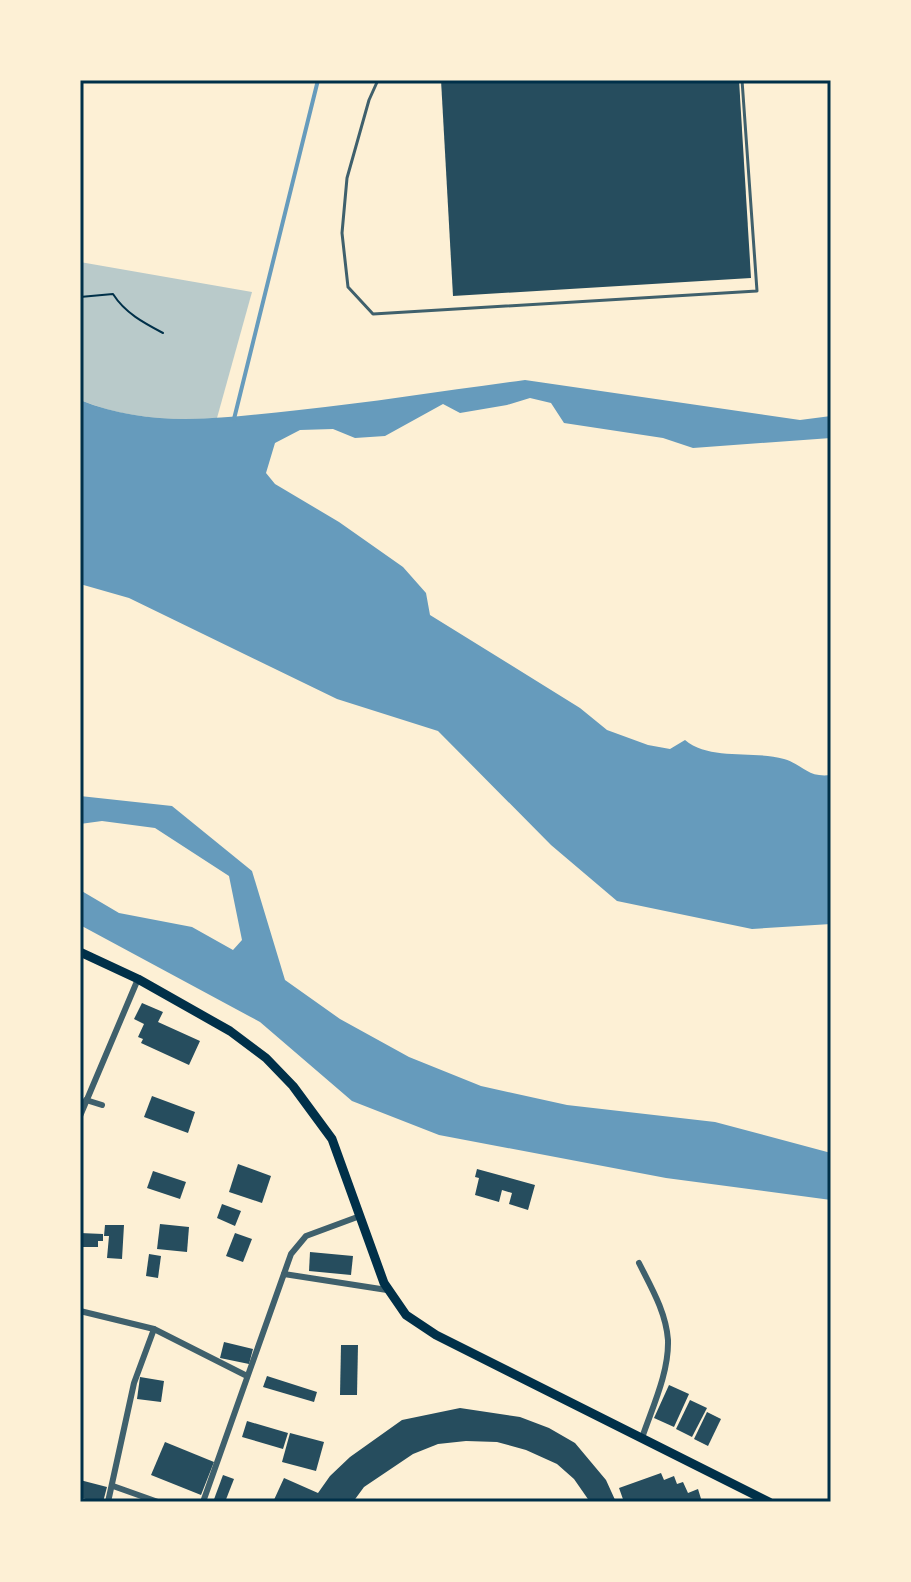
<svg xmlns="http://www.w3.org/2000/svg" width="911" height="1582" viewBox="0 0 911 1582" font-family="Barlow,sans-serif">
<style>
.green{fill:#b9caca}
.water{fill:#669bbc}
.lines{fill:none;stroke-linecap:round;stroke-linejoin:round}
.stream{stroke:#669bbc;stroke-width:4}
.building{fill:#264d5e}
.path{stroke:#003049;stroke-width:2}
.service{stroke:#3f606c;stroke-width:3}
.minor{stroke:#3f606c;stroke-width:6}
.secondary{stroke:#003049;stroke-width:9}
.neatline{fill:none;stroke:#003049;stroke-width:3}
</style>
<rect width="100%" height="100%" fill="#fdf0d5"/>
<path class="green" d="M80,262l172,30 -35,126c-47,3 -93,0 -137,-18z"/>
<g class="water">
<path d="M525,380l275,40 31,-4v22l-138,10 -30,-10 -99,-15 -13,-20 -21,-5 -23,7 -47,8 -17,-9 -58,32 -30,2 -22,-9 -33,1 -25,13 -9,30 9,11 64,38 64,45 23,26 4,22 150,93 27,22 41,15 22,4 15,-9c25,21 67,10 99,19 20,6 23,19 47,16v149l-79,5 -135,-28 -66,-56 -113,-114 -101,-32 -208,-101 -49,-14v-184c72,29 143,18 219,10 75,-8 150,-20 226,-30z"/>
<polygon points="80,796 172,806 252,871 285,980 340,1019 409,1057 481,1086 567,1105 715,1122 831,1153 831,1200 666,1178 439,1135 352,1101 260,1022 80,925 80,890 119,913 192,927 233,950 242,940 229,876 155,828 102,821 80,824"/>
</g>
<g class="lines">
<polyline class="stream" points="234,419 318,80"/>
</g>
<g class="building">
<polygon points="441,80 739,80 751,278 453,296"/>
<polygon points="142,1003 163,1012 158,1022 200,1041 189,1065 141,1043 143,1039 138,1037 144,1024 134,1019"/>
<polygon points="152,1096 195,1112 188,1133 144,1117"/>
<polygon points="238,1164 271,1176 262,1203 229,1192"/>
<polygon points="477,1169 535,1185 528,1210 509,1204 512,1193 502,1190 499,1202 475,1195 479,1178 475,1177"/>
<polygon points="153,1171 186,1182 180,1199 147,1188"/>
<polygon points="222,1204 241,1211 235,1226 217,1218"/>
<polygon points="160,1224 189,1227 187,1252 157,1249"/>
<polygon points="105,1225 124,1225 122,1259 107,1258 109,1236 104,1236"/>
<polygon points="80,1233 103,1234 103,1241 98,1241 98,1247 80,1247"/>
<polygon points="235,1233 252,1239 243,1262 226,1256"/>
<polygon points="310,1252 353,1256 351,1275 309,1271"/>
<polygon points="149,1254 161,1256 158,1278 146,1276"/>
<polygon points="224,1342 253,1349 249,1364 220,1358"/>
<polygon points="341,1345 358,1345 357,1395 340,1395"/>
<polygon points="267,1376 317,1392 314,1402 263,1387"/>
<polygon points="140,1377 164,1381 161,1402 137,1399"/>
<polygon points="669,1385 689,1394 674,1427 654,1418"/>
<polygon points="690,1400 707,1408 692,1437 676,1429"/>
<polygon points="460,1408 520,1417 549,1428 575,1443 606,1480 616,1502 590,1502 574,1479 557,1464 526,1450 497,1442 466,1441 438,1444 413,1454 364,1487 353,1502 273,1502 284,1478 318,1493 330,1476 350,1457 402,1420"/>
<polygon points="707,1412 721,1419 708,1446 694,1439"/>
<polygon points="247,1421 288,1433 283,1449 242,1437"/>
<polygon points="290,1433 324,1442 316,1471 282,1462"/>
<polygon points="165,1442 214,1462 201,1495 151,1475"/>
<polygon points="661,1473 664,1480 674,1476 677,1484 683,1482 688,1493 698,1489 702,1502 624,1502 619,1488"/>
<polygon points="223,1475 234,1479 225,1502 213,1502"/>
<polygon points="80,1480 107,1487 103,1502 80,1498"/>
</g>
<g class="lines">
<path class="path" d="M80,297l33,-3c12,19 31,29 50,39"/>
<polyline class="service" points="378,80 369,100 347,178 342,233 348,287 373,314 757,291 742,80"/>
<g class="minor">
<polyline points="86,1100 102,1105"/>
<polyline points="80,1116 138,979"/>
<path d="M639,1263c12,24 27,49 29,77 1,33 -16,68 -26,98"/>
<polyline points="284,1274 387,1290"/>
<polyline points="80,1311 154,1329 247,1376"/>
<polyline points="113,1486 158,1502"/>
<polyline points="108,1502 134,1383 154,1329"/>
<polyline points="203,1502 291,1254 306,1236 360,1216"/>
</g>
<polyline class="secondary" points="80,952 138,979 230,1031 266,1058 293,1086 332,1139 384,1283 406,1315 436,1335 769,1502"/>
</g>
<rect width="911" height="1582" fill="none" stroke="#fdf0d5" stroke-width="164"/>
<rect x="82" y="82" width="747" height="1418" class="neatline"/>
</svg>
